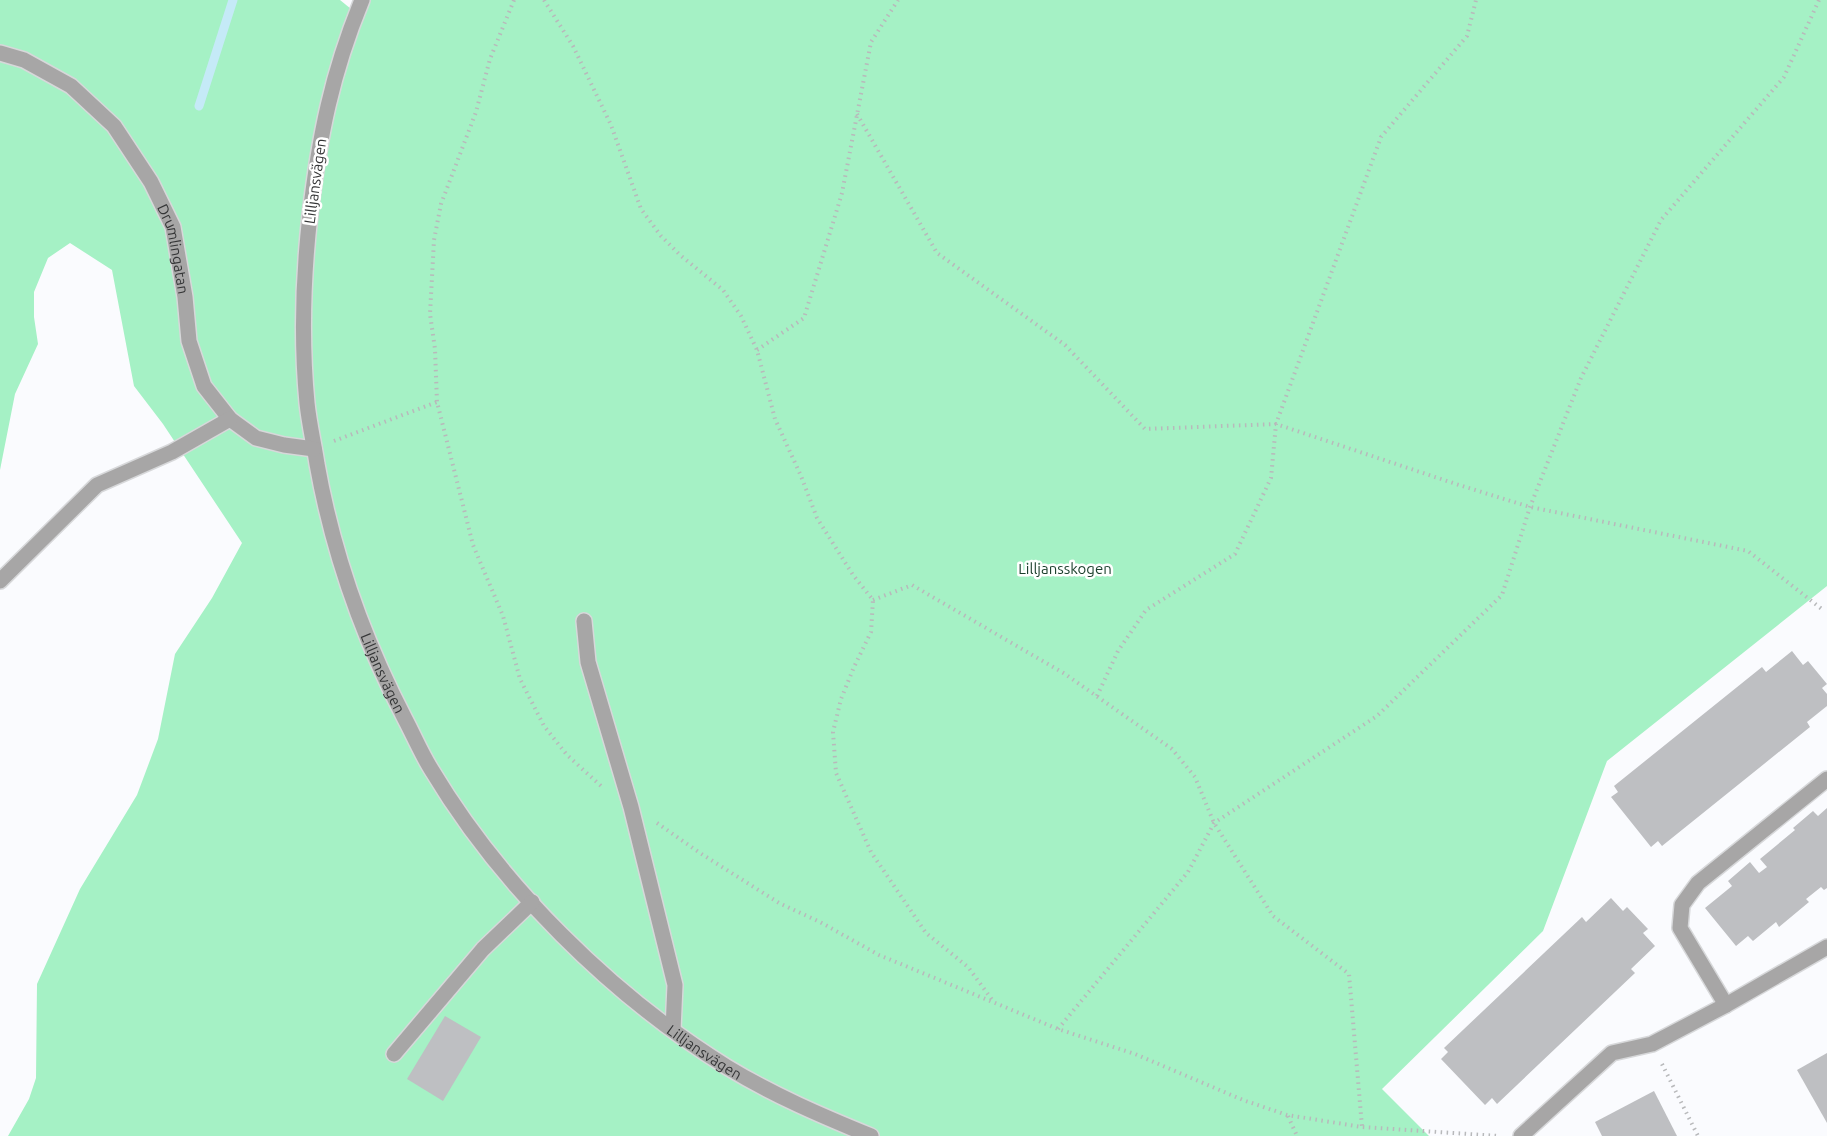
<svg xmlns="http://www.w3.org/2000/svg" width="1827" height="1136" viewBox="0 0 1827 1136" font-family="Ubuntu,sans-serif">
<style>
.green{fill:#a5f1c5}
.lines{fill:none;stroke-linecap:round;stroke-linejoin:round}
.stream{stroke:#c5eaf7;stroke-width:9}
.building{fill:#bebfc2}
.minor-casing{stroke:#d7d8da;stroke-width:18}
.path{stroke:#b8b9bb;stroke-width:4;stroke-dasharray:1.5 4.5;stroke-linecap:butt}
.minor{stroke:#a7a6a6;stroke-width:15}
.labels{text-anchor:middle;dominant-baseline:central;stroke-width:5;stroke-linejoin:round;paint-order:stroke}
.street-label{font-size:15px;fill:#353637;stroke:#fff}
.park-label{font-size:15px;fill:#1b3f2c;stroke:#fff}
</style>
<rect width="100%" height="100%" fill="#fafbfe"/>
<polygon class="green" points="0,0 340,0 356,13 362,0 1827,0 1827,586 1607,761 1543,931 1382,1089 1429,1136 8,1136 29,1099 36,1078 37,984 80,889 137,795 158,739 175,654 212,598 242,543 163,424 134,386 112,270 70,243 48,258 34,292 34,317 38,344 15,394 0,470"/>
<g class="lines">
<polyline class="stream" points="199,106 233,0"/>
</g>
<g class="building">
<polygon points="1792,651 1803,665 1808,661 1827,684 1822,688 1827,694 1827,706 1807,722 1810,727 1662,846 1658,841 1651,847 1611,797 1618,792 1614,786 1762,667 1766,672"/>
<polygon points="1827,808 1827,888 1824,890 1821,887 1806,899 1809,902 1779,927 1776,922 1753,941 1748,936 1736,946 1705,908 1732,886 1728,881 1750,862 1759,873 1767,867 1760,859 1795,830 1793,828 1813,811 1818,816"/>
<polygon points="1611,898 1623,911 1627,907 1648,929 1643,933 1655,946 1631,969 1635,973 1497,1104 1492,1098 1485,1105 1441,1059 1448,1052 1444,1048 1582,917 1586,922"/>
<polygon points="445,1016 481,1037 443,1101 407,1079"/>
<polygon points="1827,1053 1827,1123 1797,1070"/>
<polygon points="1654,1091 1677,1136 1602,1136 1595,1122"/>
</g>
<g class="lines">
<g class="minor-casing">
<g id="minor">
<path id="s1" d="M362,0c-30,73 -43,137 -52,215 -7,62 -9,125 -3,188 2,20 7,41 10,61 16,90 46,174 88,255 9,17 16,34 26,50 70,117 180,226 296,298 46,28 95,49 144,69"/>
<path id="s2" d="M0,53l24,7 47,26 43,40 37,56 22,45 12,70 4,44 15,45 26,33 26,19 28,7 30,4"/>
<polyline points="0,581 97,485 172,452 230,419"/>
<polyline points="584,621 588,662 631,807 675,985 673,1030"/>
<polyline points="1726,1005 1680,928 1682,905 1698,883 1827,779"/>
<polyline points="394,1054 483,949 532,902"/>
<polyline points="1521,1136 1612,1053 1652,1044 1726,1005 1827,947"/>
</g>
</g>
<g class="path">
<polyline points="514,0 490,59 476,112 441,204 434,240 430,314 435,349 437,402 473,545 503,616 520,679 544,726 567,755 601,786"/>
<polyline points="544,0 573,46 611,125 641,209 661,236 680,255 723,290 741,316 757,350 775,419 801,476 817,518 853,575 873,600 871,632 854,667 841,699 833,732 836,773 871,852 926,933 968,967 993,1001"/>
<polyline points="857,114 937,253 1065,345 1145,429 1276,424 1459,485 1530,507 1748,551 1823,610"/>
<polyline points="757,350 804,318 842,193 871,42 898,0"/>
<polyline points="334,441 437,402"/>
<polyline points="873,600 912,585 1065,674 1172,749 1195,777 1214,823 1273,916 1349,974 1362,1127"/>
<polyline points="1097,696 1118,651 1146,610 1235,554 1271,478 1276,424 1381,137 1467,36 1476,0"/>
<polyline points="657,823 700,853 779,903 820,922 879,955 1058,1029 1135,1054 1243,1100 1287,1115 1362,1127 1499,1136"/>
<polyline points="1058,1029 1188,872 1214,823 1377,716 1502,595 1530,507 1581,378 1661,220 1784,77 1819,0"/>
<polyline points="1662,1064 1698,1136"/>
<polyline points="1288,1116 1297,1136"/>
</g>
<use href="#minor" class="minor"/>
</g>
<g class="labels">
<g class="street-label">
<text transform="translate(315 181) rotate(-82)">Lilljansvägen</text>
<text stroke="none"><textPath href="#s2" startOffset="276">Drumlingatan</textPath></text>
<text stroke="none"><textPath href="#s1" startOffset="692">Lilljansvägen</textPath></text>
<text stroke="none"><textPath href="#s1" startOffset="1196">Lilljansvägen</textPath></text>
</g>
<g class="park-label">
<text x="1065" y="568">Lilljansskogen</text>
</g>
</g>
</svg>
